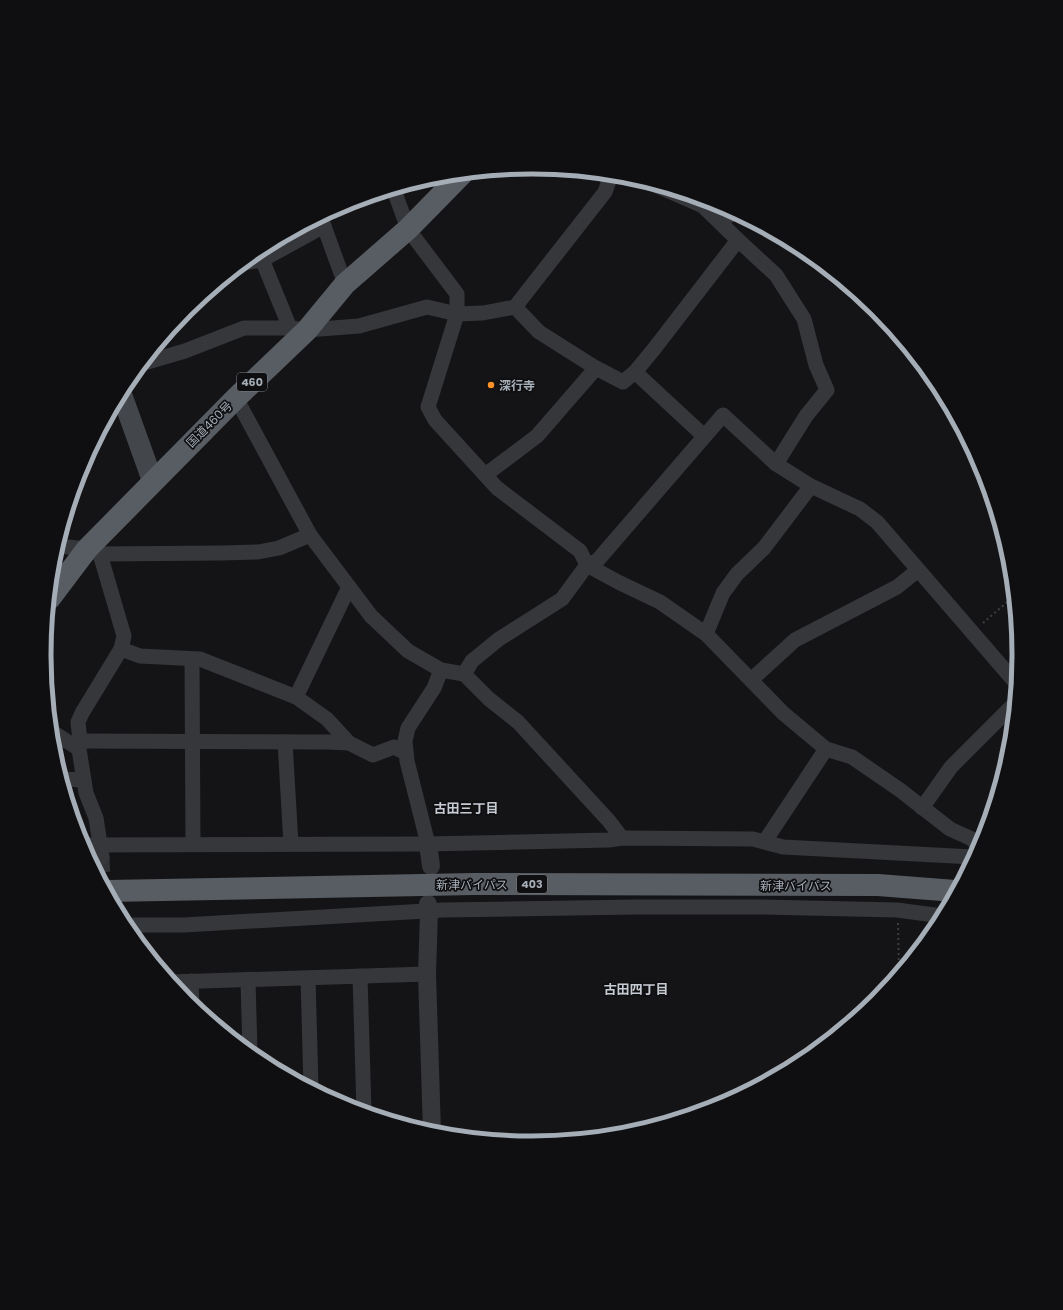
<svg xmlns="http://www.w3.org/2000/svg" width="1063" height="1310" viewBox="0 0 1063 1310" font-family="Poppins,'Noto Sans JP',sans-serif">
<style>
.lines{fill:none;stroke-linecap:round;stroke-linejoin:round}
.minor-tunnel{stroke:#313336;stroke-width:15;stroke-dasharray:15 8;stroke-linecap:butt}
.path{stroke:#3b3e42;stroke-width:2;stroke-dasharray:2 3;stroke-linecap:butt}
.minor{stroke:#35373b;stroke-width:15}
.tertiary{stroke:#35373b;stroke-width:18}
.secondary{stroke:#43464b;stroke-width:21}
.trunk{stroke:#585d63;stroke-width:22}
.poi-dot{fill:#fb9127;stroke:#0f0f11;stroke-width:1.5}
.labels{text-anchor:middle;dominant-baseline:central;stroke-width:3.5;stroke-linejoin:round;paint-order:stroke}
.shield{fill:#0f0f11;stroke:#787e85;stroke-width:1}
.shield-label{font-size:11px;font-weight:bold;fill:#a5adb7}
.poi-label{font-size:12px;font-weight:bold;fill:#a5adb7;stroke:#0f0f11;text-anchor:start}
.street-label{font-size:12px;fill:#a5adb7;stroke:#0f0f11}
.neighbourhood-label{font-size:13px;font-weight:bold;fill:#c6cbd3;stroke:#0f0f11}
.rim{fill:none;stroke:#a5adb7;stroke-width:5}
</style>
<rect width="100%" height="100%" fill="#141416"/>
<g class="lines">
<polyline class="minor-tunnel" points="102,857 103,882"/>
<g class="path">
<polyline points="983,623 1013,597"/>
<polyline points="898,923 899,972"/>
</g>
<g class="minor">
<polyline points="657,186 721,214 728,216 734,213"/>
<polyline points="394,190 408,229 457,294 457,314 428,407 435,420 497,488 580,551 587,565 618,582 660,602 706,634 783,713 826,749 852,757 900,790 950,829 972,839 979,847"/>
<polyline points="705,208 738,240 776,275 804,319 816,365 827,390 806,416 776,464"/>
<polyline points="321,218 345,284"/>
<polyline points="259,252 290,328"/>
<polyline points="244,263 262,260 324,226"/>
<polyline points="515,307 539,332 596,368 623,382 635,372 654,349 738,240"/>
<polyline points="144,363 185,351 244,328 290,328 307,330 359,326 427,307 457,314 483,313 515,307 605,192 611,175"/>
<polyline points="635,372 704,436"/>
<polyline points="236,398 310,535 371,616 408,651 441,670 464,674 489,699 518,722 609,821 622,838"/>
<polyline points="485,475 537,436 596,368"/>
<polyline points="58,546 87,549 100,554 222,553 258,552 279,548 310,535"/>
<polyline points="100,554 124,636 121,649 82,713 78,722 80,741 79,749 86,793 96,818 102,857"/>
<polyline points="706,634 723,593 737,574 764,548 811,486"/>
<polyline points="121,649 140,656 200,659 296,697 327,719 349,743"/>
<polyline points="192,659 193,844"/>
<polyline points="464,674 472,661 499,639 562,599 587,565 597,561 723,415 776,464 811,486 860,509 877,522 1016,683"/>
<polyline points="751,680 795,640 897,587 918,570"/>
<polyline points="296,697 349,587"/>
<polyline points="51,731 79,749"/>
<polyline points="80,741 328,742 349,743 373,755 394,747 406,753"/>
<polyline points="285,742 291,844"/>
<polyline points="62,779 84,780"/>
<polyline points="922,808 951,767 1014,704"/>
<polyline points="765,841 826,749"/>
<polyline points="428,844 407,761 405,741 408,728 434,688 441,670"/>
<polyline points="83,845 428,844 609,840 622,838 753,839 783,847 973,857"/>
<polyline points="126,925 184,925 443,910 636,907 760,907 897,910 942,916"/>
<polyline points="360,976 364,1111"/>
<polyline points="308,978 311,1087"/>
<polyline points="248,980 250,1052"/>
<polyline points="191,981 192,1004"/>
<polyline points="172,982 427,974"/>
</g>
<g class="tertiary">
<polyline points="428,844 431,866"/>
<polyline points="428,904 429,911 427,974 432,1132"/>
</g>
<polyline class="secondary" points="121,393 153,482"/>
<g class="trunk">
<polyline points="50,598 87,549 236,398 307,330 345,284 408,229 462,174"/>
<polyline points="108,891 474,884 878,885 955,891"/>
</g>
</g>
<circle class="poi-dot" cx="491" cy="385" r="4"/>
<g class="labels">
<g class="shield">
<rect x="237" y="373" width="30" height="18" rx="3"/>
<rect x="517" y="875" width="30" height="18" rx="3"/>
</g>
<g class="shield-label">
<text x="252" y="382">460</text>
<text x="532" y="884">403</text>
</g>
<g class="poi-label">
<text x="499" y="385">深行寺</text>
</g>
<g class="street-label">
<text transform="translate(209 424) rotate(-45)">国道460号</text>
<text x="472" y="884">新津バイパス</text>
<text x="796" y="885">新津バイパス</text>
</g>
<g class="neighbourhood-label">
<text x="466" y="808">古田三丁目</text>
<text x="636" y="989">古田四丁目</text>
</g>
</g>
<path d="M0 0H1063V1310H0ZM531 174H532A480 480 0 0 1 1012 654V656A480 480 0 0 1 532 1136H531A480 480 0 0 1 51 656V654A480 480 0 0 1 531 174Z" fill="#0f0f11" fill-rule="evenodd"/>
<path class="rim" d="M531 174H532A480 480 0 0 1 1012 654V656A480 480 0 0 1 532 1136H531A480 480 0 0 1 51 656V654A480 480 0 0 1 531 174Z"/>
</svg>
